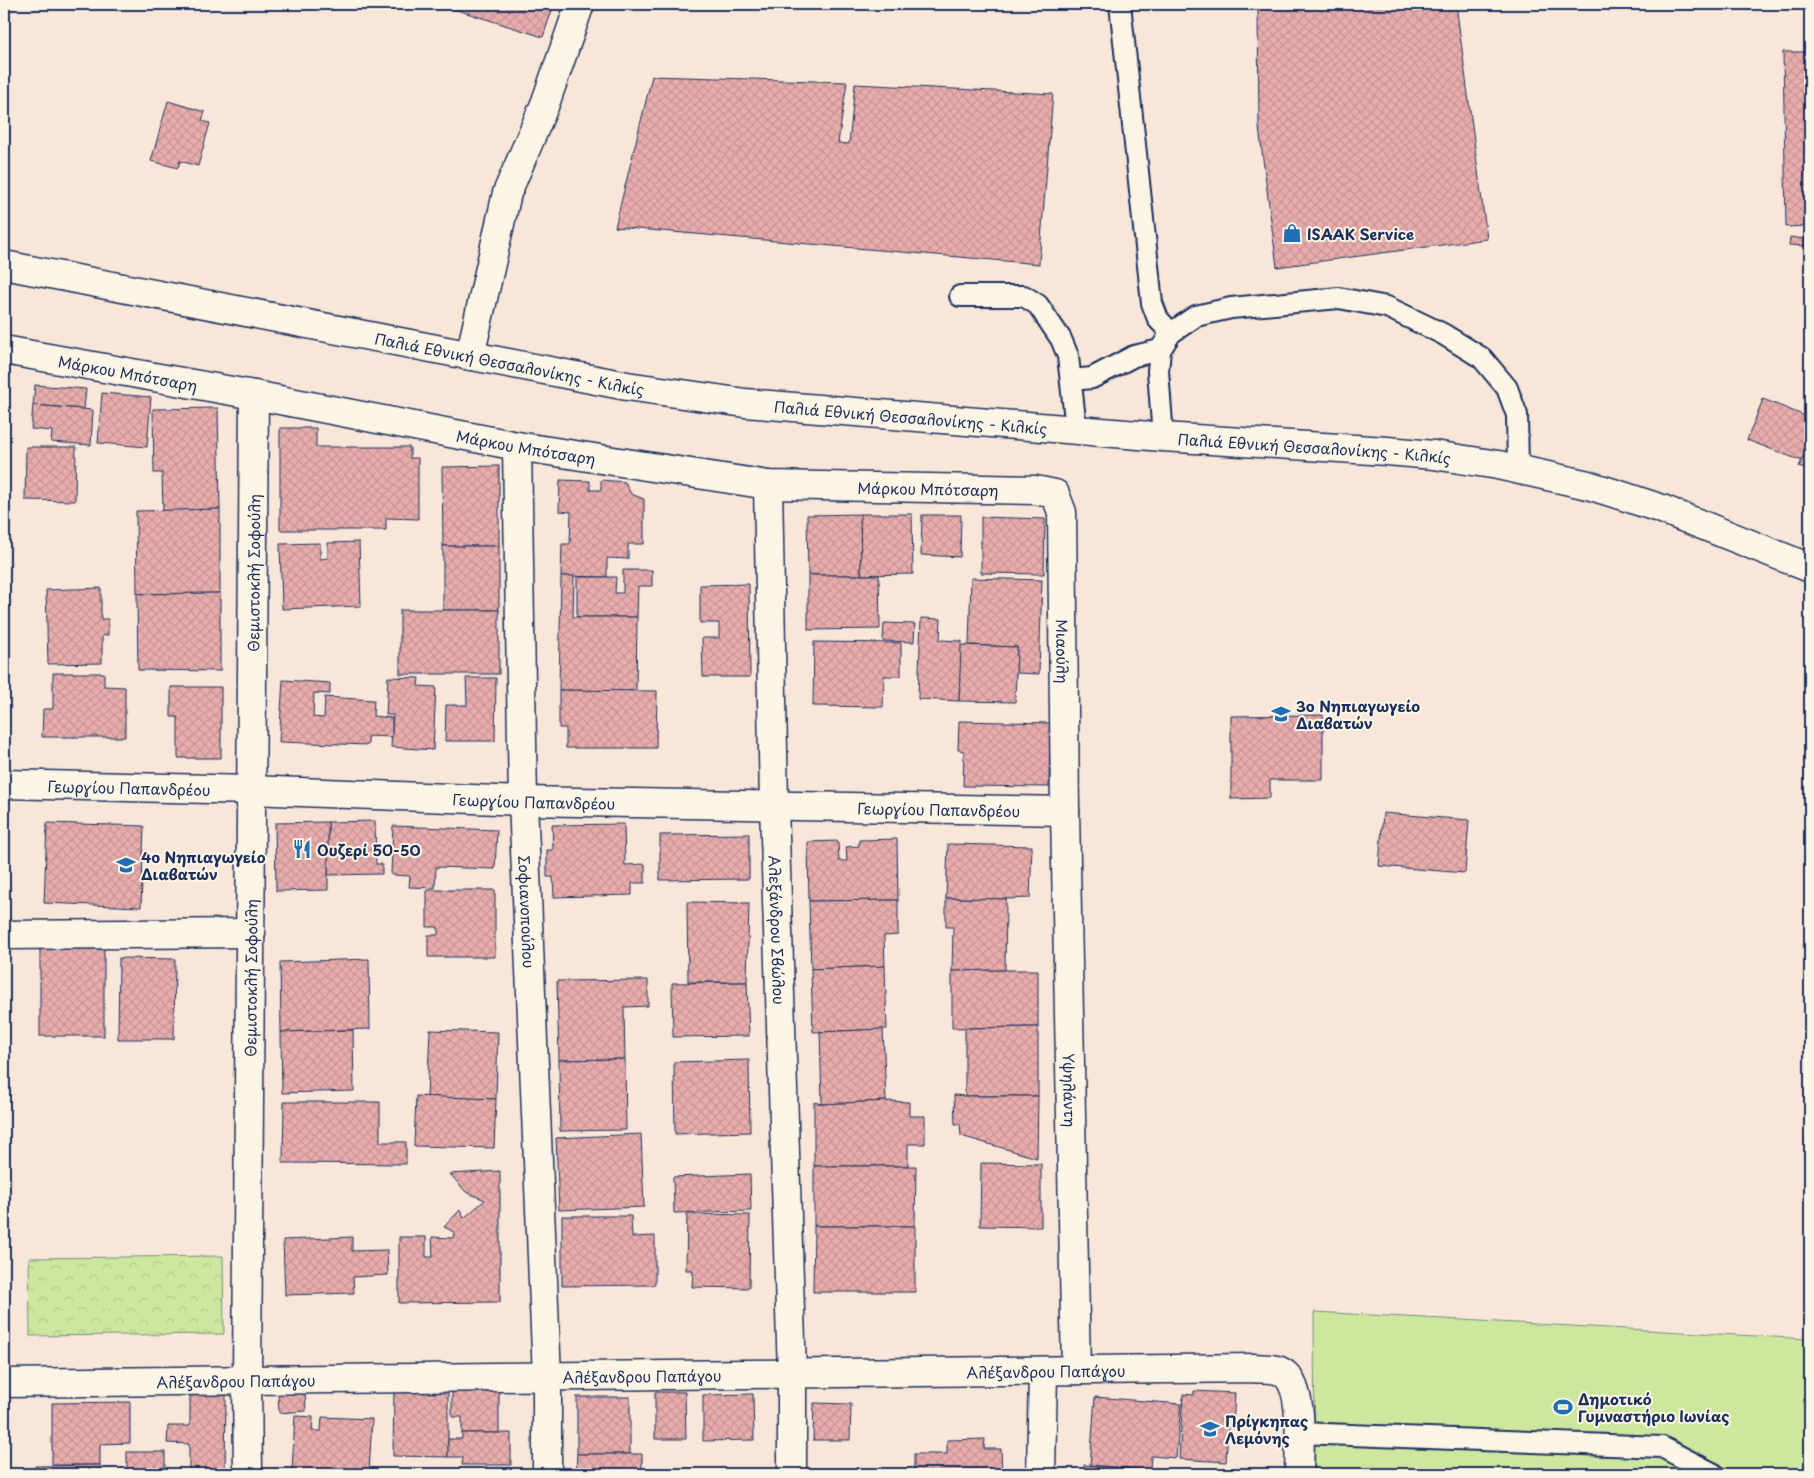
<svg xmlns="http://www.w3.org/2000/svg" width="1814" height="1478" viewBox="0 0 1814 1478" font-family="'Playpen Sans',sans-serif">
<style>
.forest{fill:url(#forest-crowns);stroke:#748c7e}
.pitch{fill:#cde89e;stroke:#748c7e}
.building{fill:url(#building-cross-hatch);stroke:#1b2f5e}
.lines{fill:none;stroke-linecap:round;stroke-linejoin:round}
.service-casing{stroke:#1b2f5e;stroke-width:24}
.pedestrian-casing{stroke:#1b2f5e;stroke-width:31}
.minor-casing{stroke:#1b2f5e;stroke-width:31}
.secondary-casing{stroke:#1b2f5e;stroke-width:31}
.service{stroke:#fcf5e5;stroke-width:20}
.pedestrian{stroke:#fcf5e5;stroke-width:28}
.minor{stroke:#fcf5e5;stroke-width:28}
.secondary{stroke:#fcf5e5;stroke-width:28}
.labels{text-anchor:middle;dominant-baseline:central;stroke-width:4;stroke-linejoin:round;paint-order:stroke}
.poi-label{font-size:15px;font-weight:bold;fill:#1b2f5e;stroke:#fcf5e5;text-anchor:start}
.street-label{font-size:15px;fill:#1b2f5e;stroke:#fcf5e5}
</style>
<defs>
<pattern id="forest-crowns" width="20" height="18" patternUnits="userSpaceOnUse" patternTransform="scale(1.25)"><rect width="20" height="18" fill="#cde89e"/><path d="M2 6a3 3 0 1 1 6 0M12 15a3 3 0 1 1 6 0" fill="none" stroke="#afc78a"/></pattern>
<pattern id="building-cross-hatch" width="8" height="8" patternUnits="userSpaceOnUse" patternTransform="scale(1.25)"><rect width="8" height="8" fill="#e8adab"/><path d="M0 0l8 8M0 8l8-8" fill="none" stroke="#c69596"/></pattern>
</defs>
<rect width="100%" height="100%" fill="#f8e7d9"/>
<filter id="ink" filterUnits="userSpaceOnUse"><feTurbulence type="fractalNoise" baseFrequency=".02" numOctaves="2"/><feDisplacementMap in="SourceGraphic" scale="10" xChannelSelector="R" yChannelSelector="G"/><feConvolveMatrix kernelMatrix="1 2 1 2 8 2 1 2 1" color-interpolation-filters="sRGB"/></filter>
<g filter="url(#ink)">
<polygon class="forest" points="223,1256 224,1334 30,1336 29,1258"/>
<polygon class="pitch" points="1314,1312 1810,1339 1810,1474 1315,1474"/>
<g class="building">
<polygon points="438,4 554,4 543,37"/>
<polygon points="1273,4 1456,4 1487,239 1277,267 1259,128 1258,5"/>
<polygon points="1783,52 1810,52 1810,226 1786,227"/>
<polygon points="652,76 847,82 838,143 849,144 855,84 1053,94 1039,264 615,227"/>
<polygon points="168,101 205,112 202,121 210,123 198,166 180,161 178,168 151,161"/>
<polygon points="1790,237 1805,239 1805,246 1789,245"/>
<polygon points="35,385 86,389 84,409 33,405"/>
<polygon points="102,393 151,397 147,447 98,443"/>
<polygon points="1763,399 1810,418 1810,440 1802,461 1747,440"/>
<polygon points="33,405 93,410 91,445 51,442 52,431 31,429"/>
<polygon points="218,408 220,509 163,511 162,473 154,473 153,409"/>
<polygon points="280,428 316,428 316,447 410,447 410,458 418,458 418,519 386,518 386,530 280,530"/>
<polygon points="1810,440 1810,471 1799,467"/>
<polygon points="26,447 76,447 75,501 25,500"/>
<polygon points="499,466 499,546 443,546 442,467"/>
<polygon points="560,480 590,481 590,490 601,490 601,480 625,482 631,494 644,499 644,544 628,544 628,559 607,558 607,577 561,576 562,544 570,544 571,512 559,511"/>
<polygon points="220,509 220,593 137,594 136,511"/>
<polygon points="860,514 912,514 913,574 861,575"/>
<polygon points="860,514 861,575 808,575 807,515"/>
<polygon points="922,515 961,515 960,557 921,555"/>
<polygon points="981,517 1045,519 1044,574 981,573"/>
<polygon points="359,542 361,606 282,609 280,544 320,543 320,559 328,558 328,543"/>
<rect x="443" y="546" width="56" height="64"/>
<polygon points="623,570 652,570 652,586 638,586 637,617 577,617 577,577 616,577 615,593 623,593"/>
<polygon points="808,575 879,575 880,629 808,630"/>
<polygon points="561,576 574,576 573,617 637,617 636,691 559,690"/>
<polygon points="971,578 1042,580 1039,674 1016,673 1017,647 969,645"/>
<polygon points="749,584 750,677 703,677 702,638 719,638 719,623 700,623 700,585"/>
<polygon points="101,588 101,619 108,619 108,635 102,636 102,663 48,664 46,590"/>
<polygon points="220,593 220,671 138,670 137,594"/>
<rect x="400" y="610" width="99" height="64"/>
<polygon points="921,618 941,619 940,640 962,641 959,701 918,699"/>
<polygon points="884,623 915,624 914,642 883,641"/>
<polygon points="814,642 901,643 901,676 884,676 883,707 813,706"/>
<polygon points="961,645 1017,647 1015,702 959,701"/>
<polygon points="53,673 104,673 104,686 125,687 125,737 42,737 43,709 53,709"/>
<polygon points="388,677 419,678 418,686 436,687 433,750 391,747 393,715 386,715"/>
<polygon points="466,678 496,678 495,741 445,741 446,705 467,705"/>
<polygon points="283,680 330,683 330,694 314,693 313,717 324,718 325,697 374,700 373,716 392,718 392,737 368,736 368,745 279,742"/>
<polygon points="171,687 221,687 221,758 178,758 178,717 171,717"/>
<polygon points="559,690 657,691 656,748 566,748 566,728 559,728"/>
<polygon points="1323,715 1323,780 1270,780 1270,798 1231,799 1231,716"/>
<polygon points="959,721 1050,723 1049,787 963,786 964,751 958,750"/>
<polygon points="1383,813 1469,820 1465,873 1379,866"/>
<polygon points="375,821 376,864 382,864 382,874 328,875 328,822"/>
<polygon points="328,822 328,890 276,891 275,823"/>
<polygon points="47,823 144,826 141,907 44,903"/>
<polygon points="624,824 625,865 645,864 645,883 632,883 632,895 554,897 553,877 547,877 547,850 553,850 552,825"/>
<polygon points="393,826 497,830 495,869 436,867 435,888 409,887 410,876 391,875"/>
<polygon points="749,834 749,879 660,880 660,835"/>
<polygon points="897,839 898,900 809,901 808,842 838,841 839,861 847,861 846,847 859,846 859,840"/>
<polygon points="948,844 1032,846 1030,898 1006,899 946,898"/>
<polygon points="427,890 495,890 495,957 428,957 428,935 438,935 438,927 427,927"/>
<polygon points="946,898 1006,899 1005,970 952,971 953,927 946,927"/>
<polygon points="898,900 898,935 884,936 885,966 811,969 809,901"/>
<polygon points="687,902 749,903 747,982 688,982"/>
<rect x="40" y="945" width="64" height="91"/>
<polygon points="119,958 175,959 174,1039 118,1039"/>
<polygon points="369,959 370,1029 281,1032 280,962"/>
<polygon points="885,966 887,1029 813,1032 811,969"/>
<polygon points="1005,970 1038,970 1038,1027 952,1028 952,971"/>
<polygon points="648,980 648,1006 624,1007 625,1059 559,1060 557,981"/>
<polygon points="747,982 749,1036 673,1037 672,983"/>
<polygon points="1038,1027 1038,1096 965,1096 965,1028"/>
<polygon points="883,1029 886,1101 822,1104 820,1032"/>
<polygon points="353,1030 354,1091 282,1093 281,1032"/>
<polygon points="430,1030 498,1032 496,1099 427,1097"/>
<polygon points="625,1059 626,1130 560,1131 559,1060"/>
<polygon points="749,1060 750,1132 675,1134 674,1062"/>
<polygon points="954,1095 965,1096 1038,1096 1037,1158 961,1136 960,1124 955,1124"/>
<polygon points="416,1096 496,1099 494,1148 414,1146"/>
<polygon points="886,1101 909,1102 909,1116 925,1116 925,1144 908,1144 908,1166 814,1166 814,1102 822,1104"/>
<polygon points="284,1102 380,1102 380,1142 406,1142 406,1164 283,1163"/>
<polygon points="641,1134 644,1207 559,1210 556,1138"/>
<polygon points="981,1163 1041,1164 1041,1227 980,1226"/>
<polygon points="814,1166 916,1166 915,1226 814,1226"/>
<polygon points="500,1171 500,1302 399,1303 399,1237 426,1237 426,1257 433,1257 432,1237 453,1238 454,1232 444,1227 460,1210 464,1218 485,1200 466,1192 450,1174"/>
<polygon points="750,1174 751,1211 674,1213 673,1177"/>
<polygon points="687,1214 750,1215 749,1288 692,1287 693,1270 686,1270"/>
<polygon points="562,1216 631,1216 632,1237 655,1236 655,1285 562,1286"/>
<polygon points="814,1226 915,1226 915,1292 813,1292"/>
<polygon points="352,1237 352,1251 387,1250 388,1275 353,1277 354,1293 285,1295 283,1240"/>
<polygon points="394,1388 448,1388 448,1457 393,1456"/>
<polygon points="499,1390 499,1433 462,1433 462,1417 452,1417 452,1391"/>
<polygon points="305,1391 306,1411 279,1413 278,1392"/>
<polygon points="1194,1391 1235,1393 1233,1428 1228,1427 1226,1462 1179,1459 1183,1394 1194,1395"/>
<polygon points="655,1392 685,1392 686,1439 655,1439"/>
<polygon points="190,1393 226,1393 225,1474 189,1474 189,1444 167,1443 168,1426 190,1426"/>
<polygon points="753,1394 754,1440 703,1441 703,1395"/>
<rect x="577" y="1397" width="53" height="57"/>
<polygon points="1095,1397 1181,1404 1176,1458 1151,1456 1150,1470 1090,1465"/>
<polygon points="130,1402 130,1443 100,1444 100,1465 52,1465 52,1403"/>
<polygon points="814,1403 851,1404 850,1440 813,1440"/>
<polygon points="295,1416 313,1417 312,1431 321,1431 322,1417 372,1419 369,1474 292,1471"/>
<polygon points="462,1433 511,1433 511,1465 462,1465 463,1457 448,1457 448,1439 462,1439"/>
<polygon points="985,1439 984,1449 1001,1449 1002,1474 914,1474 914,1454 947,1454 947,1440"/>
<rect x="127" y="1452" width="38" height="22"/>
<polygon points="577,1454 642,1454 642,1474 576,1474"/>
<polygon points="100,1465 100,1474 35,1474 35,1466"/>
<polygon points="1084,1465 1146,1470 1146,1474 1084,1474"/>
</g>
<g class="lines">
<g class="service-casing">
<g id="service">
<polyline points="1120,4 1152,303 1158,319 1171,333"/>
<polyline points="960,296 1024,296 1038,305 1061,339 1068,356 1076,429"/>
<polyline points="1071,380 1092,378 1134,356 1160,350"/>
<polyline points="1163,437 1158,371 1160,350 1171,333 1196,316 1231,308 1339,298 1387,307 1443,334 1482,358 1507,388 1517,415 1518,468"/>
<polyline points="1299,1433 1662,1447 1714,1474"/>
</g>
</g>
<g class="pedestrian-casing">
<polyline id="pedestrian" points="4,935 251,933"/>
</g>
<g class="minor-casing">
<g id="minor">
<path id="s1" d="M4,350l250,45 263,51 251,39 267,5 20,4 7,18 3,299 11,559"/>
<polyline points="470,356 507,193 545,104 580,4"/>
<path id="s2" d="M517,446l6,355 24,576v97"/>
<path id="s3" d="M768,485l6,320 18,569v100"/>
<path id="s4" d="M4,784l247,6 272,11 542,10"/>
<path id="s5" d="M4,1383l1249,-15c8,1 20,0 27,3 26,11 19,80 19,103"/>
<path id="s6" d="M248,1474l-1,-94 7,-985"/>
<polyline points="1041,1474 1043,1371"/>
</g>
</g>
<g class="secondary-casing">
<g id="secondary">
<path id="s7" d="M4,265l623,121 118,17 418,34 224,14 47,4 64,10 90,20 35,11 39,13 148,59"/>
</g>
</g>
<use href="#service" class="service"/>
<use href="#pedestrian" class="pedestrian"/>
<use href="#minor" class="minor"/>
<use href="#secondary" class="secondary"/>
</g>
</g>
<defs>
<g id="shop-bare" transform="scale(1.5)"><path d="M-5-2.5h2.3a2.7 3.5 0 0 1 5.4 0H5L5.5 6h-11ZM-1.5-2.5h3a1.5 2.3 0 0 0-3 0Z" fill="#1f6fb2" stroke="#fcf5e5" stroke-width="2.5" paint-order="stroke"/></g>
<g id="school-bare" transform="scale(1.5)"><path d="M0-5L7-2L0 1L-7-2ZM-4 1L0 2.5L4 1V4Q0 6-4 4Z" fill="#1f6fb2" stroke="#fcf5e5" stroke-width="2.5" paint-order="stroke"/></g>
<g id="restaurant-bare" transform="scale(1.5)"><path d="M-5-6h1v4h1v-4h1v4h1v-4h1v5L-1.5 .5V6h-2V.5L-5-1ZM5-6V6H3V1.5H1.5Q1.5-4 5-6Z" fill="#1f6fb2" stroke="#fcf5e5" stroke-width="2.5" paint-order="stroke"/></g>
<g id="stadium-bare" transform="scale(1.5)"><path d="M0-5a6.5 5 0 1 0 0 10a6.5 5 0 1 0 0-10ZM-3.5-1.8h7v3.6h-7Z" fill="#1f6fb2" stroke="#fcf5e5" stroke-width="2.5" paint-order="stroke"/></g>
</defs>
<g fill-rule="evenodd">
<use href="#shop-bare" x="1292" y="233"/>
<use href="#school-bare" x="1281" y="714"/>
<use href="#restaurant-bare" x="302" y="849"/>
<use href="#school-bare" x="126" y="865"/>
<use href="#stadium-bare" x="1563" y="1407"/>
<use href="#school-bare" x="1210" y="1429"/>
</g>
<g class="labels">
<g class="poi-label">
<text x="1307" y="233">ISAAK Service</text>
<text x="1296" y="705">3ο Νηπιαγωγείο<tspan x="1296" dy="17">Διαβατών</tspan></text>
<text x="317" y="849">Ουζερί 50-50</text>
<text x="141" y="856">4ο Νηπιαγωγείο<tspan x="141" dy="17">Διαβατών</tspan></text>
<text x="1578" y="1398">Δημοτικό<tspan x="1578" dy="17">Γυμναστήριο Ιωνίας</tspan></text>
<text x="1225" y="1420">Πρίγκηπας<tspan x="1225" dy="17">Λεμόνης</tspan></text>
</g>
<g class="street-label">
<text stroke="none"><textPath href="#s7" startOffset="515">Παλιά Εθνική Θεσσαλονίκης - Κιλκίς</textPath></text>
<text stroke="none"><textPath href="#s1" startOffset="126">Μάρκου Μπότσαρη</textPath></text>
<text stroke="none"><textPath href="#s7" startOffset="920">Παλιά Εθνική Θεσσαλονίκης - Κιλκίς</textPath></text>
<text stroke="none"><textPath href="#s1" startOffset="531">Μάρκου Μπότσαρη</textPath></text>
<text stroke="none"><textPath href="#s7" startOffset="1325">Παλιά Εθνική Θεσσαλονίκης - Κιλκίς</textPath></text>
<text stroke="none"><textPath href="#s1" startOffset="936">Μάρκου Μπότσαρη</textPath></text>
<text stroke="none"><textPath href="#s6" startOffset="901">Θεμιστοκλή Σοφούλη</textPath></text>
<text stroke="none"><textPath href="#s1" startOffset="1222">Μιαούλη</textPath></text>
<text stroke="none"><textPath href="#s4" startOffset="125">Γεωργίου Παπανδρέου</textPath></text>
<text stroke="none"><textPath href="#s4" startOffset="530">Γεωργίου Παπανδρέου</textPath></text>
<text stroke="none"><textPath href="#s4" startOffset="935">Γεωργίου Παπανδρέου</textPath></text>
<text stroke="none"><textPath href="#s2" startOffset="466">Σοφιανοπούλου</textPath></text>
<text stroke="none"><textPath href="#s3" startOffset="445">Αλεξάνδρου Σβώλου</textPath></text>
<text stroke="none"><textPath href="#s6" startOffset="496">Θεμιστοκλή Σοφούλη</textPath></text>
<text stroke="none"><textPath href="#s1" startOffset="1661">Υψηλάντη</textPath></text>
<text stroke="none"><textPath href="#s5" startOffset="1042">Αλέξανδρου Παπάγου</textPath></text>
<text stroke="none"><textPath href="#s5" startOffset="638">Αλέξανδρου Παπάγου</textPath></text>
<text stroke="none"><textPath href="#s5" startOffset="232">Αλέξανδρου Παπάγου</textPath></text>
</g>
</g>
<rect width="1814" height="1478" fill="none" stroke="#fcf5e5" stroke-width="20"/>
<rect x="10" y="10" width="1794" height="1458" fill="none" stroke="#1b2f5e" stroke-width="2" filter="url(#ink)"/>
</svg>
